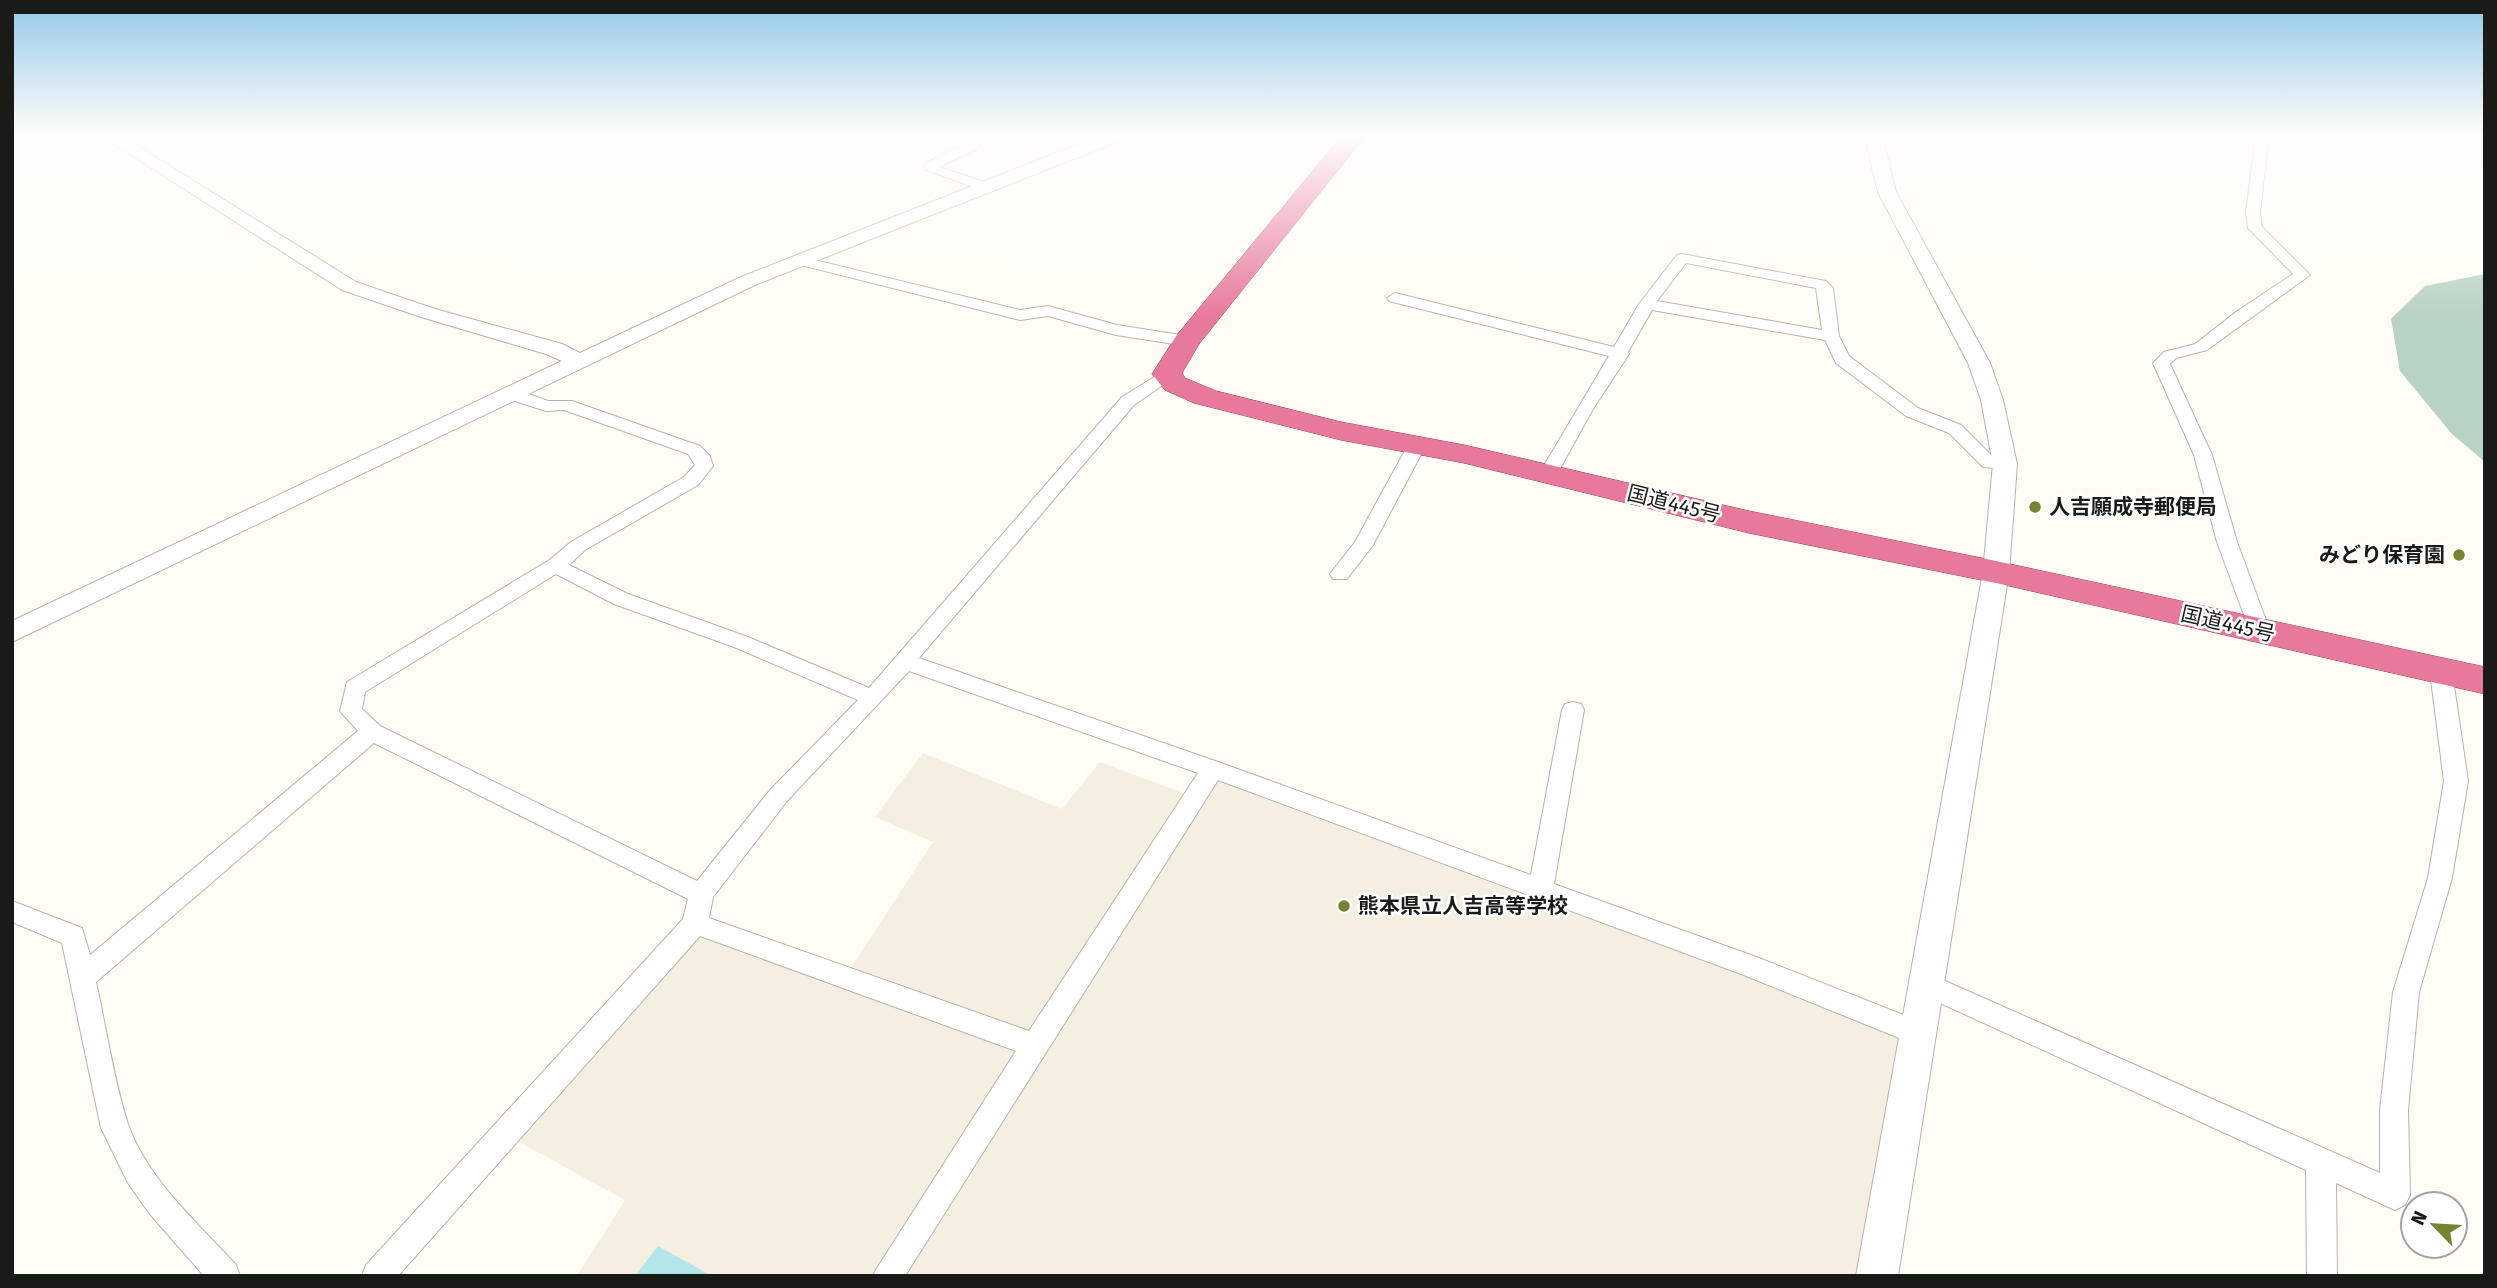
<svg xmlns="http://www.w3.org/2000/svg" width="2497" height="1288" viewBox="0 0 2497 1288" font-family="'Fira Sans','Noto Sans JP',sans-serif">
<style>
.built{fill:#f4efe0}
.green{fill:#b8d2c3}
.water{fill:#b3e5ea}
.lines{fill:none;stroke-linecap:round;stroke-linejoin:round}
.minor-casing{stroke:#b7b4ad;stroke-width:2}
.tertiary-casing{stroke:#b7b4ad;stroke-width:2}
.trunk-casing{stroke:#9b425c;stroke-width:1}
.minor{fill:#fff;fill-rule:evenodd}
.tertiary{fill:#fff;fill-rule:evenodd}
.trunk{fill:#e77a9a;fill-rule:evenodd}
.poi-dot{fill:#768331;stroke:#fff;stroke-width:2.5}
.labels{text-anchor:middle;dominant-baseline:central;stroke-width:5;stroke-linejoin:round;paint-order:stroke}
.street-label{font-size:21px;fill:#1a1a17;stroke:#fff}
.poi-label{font-size:21px;font-weight:bold;fill:#1a1a17;stroke:#fff;text-anchor:start}
</style>
<rect width="100%" height="100%" fill="#fefcf4"/>
<g class="built">
<polygon points="923,753 1062,809 1100,762 1186,794 1028,1032 850,969 933,842 875,817"/>
<polygon points="1214,776 1902,1036 1861,1276 893,1276"/>
<polygon points="701,933 1017,1050 872,1276 577,1276 625,1200 514,1139"/>
</g>
<polygon class="green" points="2485,274 2485,462 2451,433 2400,371 2391,319 2425,286"/>
<polygon class="water" points="658,1246 712,1276 635,1276"/>
<g class="lines">
<g class="minor-casing">
<g id="minor">
<polygon points="971,135 984,135 986,138 976,149 939,167 991,184 991,190 981,190 924,169 926,163 966,143 972,137"/>
<polygon points="2256,135 2269,135 2260,212 2262,227 2310,275 2207,350 2176,358 2170,364 2212,455 2237,542 2270,631 2267,636 2253,636 2250,631 2217,542 2194,455 2153,363 2164,352 2195,344 2236,312 2293,274 2248,228 2246,212"/>
<path d="M1682,254l144,27 7,7 6,48 10,20 69,52 43,17 33,33 17,2 3,4 -9,5 -22,-2 -34,-34 -43,-17 -70,-53 -11,-23 -173,-30 -24,42 1,2 -36,55 -36,65 -3,4h-12l-3,-4 70,-118 -220,-55 -2,-3 8,-5 219,54 25,-43 38,-49zM1686,263l130,25 6,42 -165,-29z"/>
<polygon points="798,256 1020,310 1048,306 1117,325 1187,336 1195,341 1187,346 1116,335 1048,316 1020,320 793,263 791,260 793,257"/>
<path d="M1167,369l6,1 2,4 -2,4 -39,27 -215,253 302,105 310,112 31,-165 3,-6 8,-2 8,2 3,6 -30,174 205,74 170,67 4,9 -4,9 -10,3 -178,-72 -523,-194 -313,496h-33l144,-225 -316,-115 -302,340h-36l4,-11 317,-346 5,-20 -314,-156 -278,239c10,45 18,99 32,142 19,55 70,99 108,141l4,11h-36l-55,-63 -21,-30 -27,-55 -39,-185 -50,-21v-21l70,27 8,27 268,-224 -18,-20 7,-29 201,-121 23,-19 113,-65 11,-12 -7,-11 -124,-44 -18,1 -40,-13 -3,-4 3,-4h12l30,11h24l128,45 10,10 3,10 -15,19 -113,65 -16,15 59,29 120,43 121,51 253,-291zM556,574l58,30 120,43 124,53 -87,89 -74,92 -317,-155 -18,-17 3,-17zM909,671l289,102 -169,258 -320,-113 4,-21 74,-96z"/>
<polygon points="1417,440 1426,445 1373,545 1347,579 1333,579 1330,574 1355,542 1408,445"/>
<polygon points="2441,664 2449,667 2452,672 2468,781 2452,878 2419,992 2408,1110 2410,1195 2405,1205 2395,1210 2336,1183 2337,1276 2307,1276 2306,1170 1918,993 1914,985 1918,977 1927,974 1936,977 2380,1173 2380,1110 2393,992 2428,878 2444,781 2430,672 2433,667"/>
</g>
</g>
<g class="tertiary-casing">
<g id="tertiary">
<polygon points="100,135 120,135 356,282 435,309 562,344 580,353 741,277 1102,135 1126,135 1124,139 755,285 12,642 12,621 562,361 546,354 421,317 342,290"/>
<polygon points="1864,135 1882,135 1896,192 1990,363 2003,400 2017,464 2009,572 1898,1276 1856,1276 1983,572 1993,464 1981,400 1968,363 1878,192"/>
</g>
</g>
<g class="trunk-casing">
<polygon id="trunk" points="1343,135 1366,135 1199,344 1182,373 1185,378 1216,391 1341,422 1464,445 1749,511 1996,561 2485,667 2485,694 1996,583 1749,533 1464,463 1341,440 1194,403 1165,390 1152,374 1177,335"/>
</g>
<use href="#minor" class="minor"/>
<use href="#tertiary" class="tertiary"/>
<use href="#trunk" class="trunk"/>
</g>
<linearGradient id="sky" x2="0" y2="1"><stop stop-color="#93c8e9"/><stop offset="0.43" stop-color="#fffefa"/><stop offset="1" stop-color="#fffefa" stop-opacity="0"/></linearGradient>
<rect width="2497" height="316" fill="url(#sky)"/>
<g class="poi-dot">
<circle cx="2035" cy="507" r="7"/>
<circle cx="2459" cy="555" r="7"/>
<circle cx="1344" cy="906" r="7"/>
</g>
<g class="labels">
<g class="street-label">
<text transform="translate(1674 504) rotate(14)">国道445号</text>
<text transform="translate(2228 624) rotate(13)">国道445号</text>
</g>
<g class="poi-label">
<text x="2049" y="507">人吉願成寺郵便局</text>
<text x="2445" y="555" text-anchor="end">みどり保育園</text>
<text x="1358" y="906">熊本県立人吉高等学校</text>
</g>
</g>
<rect width="2497" height="1288" fill="none" stroke="#1a1a17" stroke-width="28"/>
<g transform="translate(2434 1225) rotate(295)"><circle r="33" fill="#ffffff" stroke="#a3a3a2" stroke-width="2"/>
<path d="M0-5L12 26L0 18L-12 26Z" fill="#768331"/>
<text y="-10" font-size="19" font-weight="bold" text-anchor="middle" fill="#1a1a17">N</text>
</g>
</svg>
